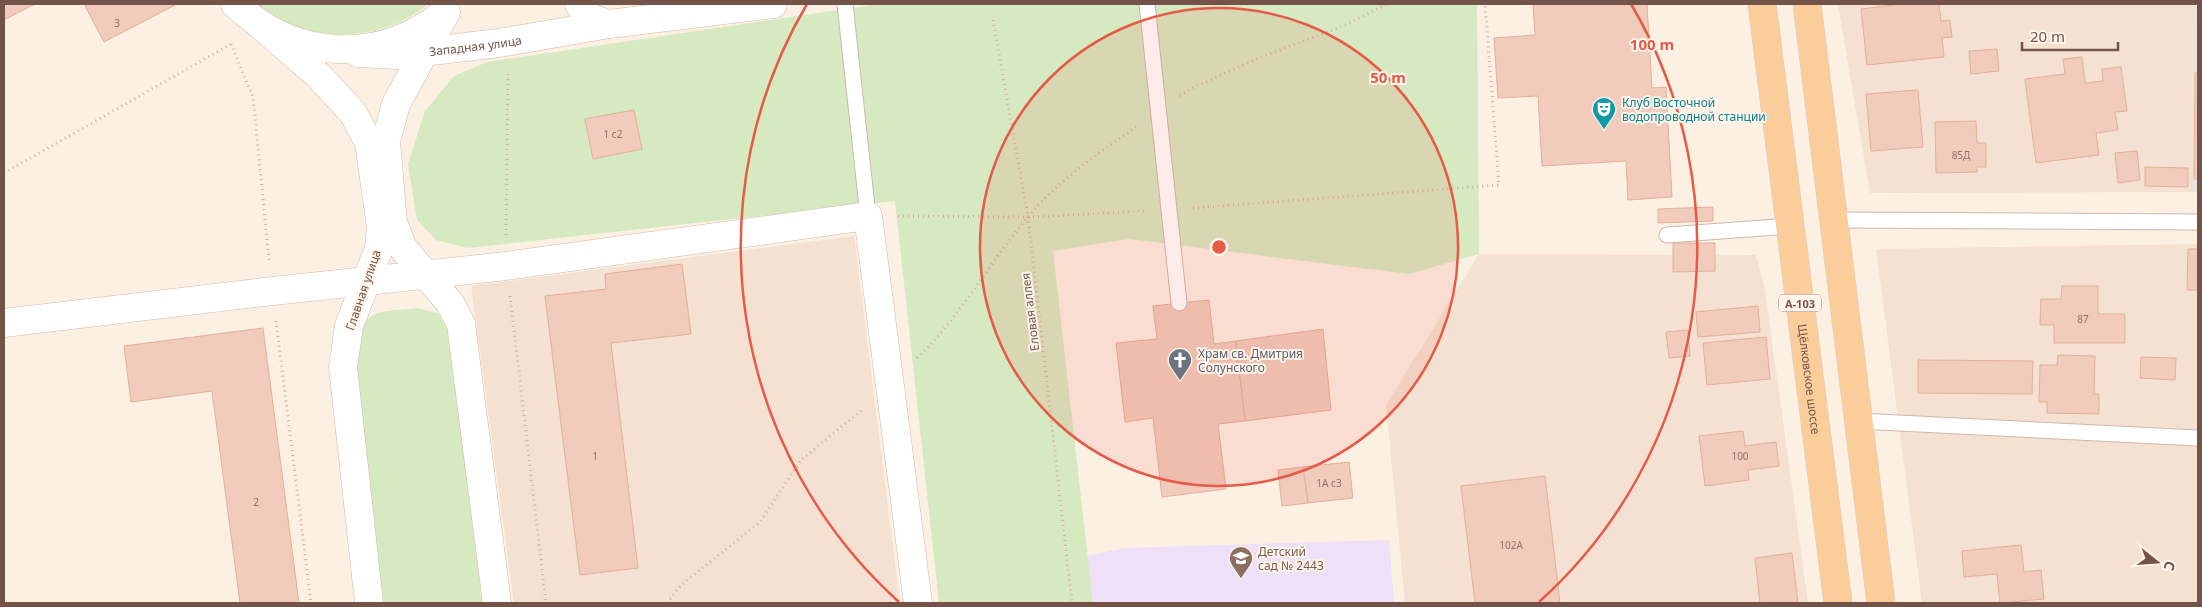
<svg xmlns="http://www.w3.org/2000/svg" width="2202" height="607" viewBox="0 0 2202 607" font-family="'Noto Sans',sans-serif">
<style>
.residential{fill:#f4e1d1}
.industrial{fill:#ebe3de}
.education{fill:#ede0f8}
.green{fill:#d6e9c1}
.building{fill:#f1cbbb;stroke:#e4af9b}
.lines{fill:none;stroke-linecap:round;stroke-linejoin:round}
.lane-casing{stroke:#cfb8ad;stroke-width:17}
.street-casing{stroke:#cfb8ad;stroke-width:29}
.secondary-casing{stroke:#d2b7aa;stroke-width:29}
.primary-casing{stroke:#d8cfcc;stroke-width:29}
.path{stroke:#d6ae9e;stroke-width:3;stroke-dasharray:1 4;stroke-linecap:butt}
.lane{stroke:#fff;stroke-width:15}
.street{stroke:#fff;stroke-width:28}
.secondary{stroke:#fff;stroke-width:28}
.primary{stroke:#facd9b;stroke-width:28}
.ring{fill:none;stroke:#e55b48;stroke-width:2.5}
.labels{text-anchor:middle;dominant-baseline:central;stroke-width:4;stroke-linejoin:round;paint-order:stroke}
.number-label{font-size:10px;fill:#937266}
.shield{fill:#fff4e9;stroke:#9e8479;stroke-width:1}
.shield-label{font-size:11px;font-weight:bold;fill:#745449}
.street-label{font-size:12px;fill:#745449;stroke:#fff4e9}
.culture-label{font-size:12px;fill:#0d838f;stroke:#fff4e9;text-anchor:start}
.worship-label{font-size:12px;fill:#5b616d;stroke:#fff4e9;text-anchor:start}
.education-label{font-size:12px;fill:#785e54;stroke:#fff4e9;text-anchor:start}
.centre{fill:#e55b48;stroke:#fff4e9;stroke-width:2.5}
.ring-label{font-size:15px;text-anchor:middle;font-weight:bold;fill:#e55b48;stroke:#fff4e9;stroke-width:4;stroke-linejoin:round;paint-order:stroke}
</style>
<rect width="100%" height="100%" fill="#fcf0e3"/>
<g class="residential">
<polygon points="1838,4 2193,4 2192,192 1870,193"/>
<polygon points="854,236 900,603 514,603 471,286"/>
<polygon points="2198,244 2198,603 1922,603 1876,249"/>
<polygon points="1479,254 1756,255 1765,290 1808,603 1405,603 1386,405"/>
</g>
<polygon class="industrial" points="2193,4 2198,4 2198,192 2192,192"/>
<polygon class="education" points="1389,540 1394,603 1093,603 1087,556 1125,548"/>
<g class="green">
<path d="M256,4h172c-47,41 -125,40 -172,0z"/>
<polygon points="879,4 1477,4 1479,254 1409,274 1129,239 1053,251 1093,603 939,603 895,201 468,248 436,240 417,220 408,164 425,111 454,76 487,62"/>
<path d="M417,308l21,5 11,19 33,271h-99l-30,-260c13,-36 30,-31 64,-35z"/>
</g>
<g class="building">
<polygon points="4,4 35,4 4,20"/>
<polygon points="84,4 177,4 104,42"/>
<polygon points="1533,4 1647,4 1652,88 1666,87 1672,197 1628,200 1626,161 1542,166 1538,96 1498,98 1494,38 1535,35"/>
<polygon points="1902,4 1939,4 1941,21 1950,20 1952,37 1942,38 1944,57 1867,65 1861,9"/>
<polygon points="1997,49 1999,71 1971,74 1969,51"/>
<polygon points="2082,57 2085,83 2103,81 2102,69 2121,67 2127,111 2115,112 2118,130 2096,133 2099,155 2036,163 2025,79 2065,74 2063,59"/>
<polygon points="2195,73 2198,73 2198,179 2194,179"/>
<polygon points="1918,90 1923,147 1871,151 1866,94"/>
<polygon points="634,110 642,149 593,159 585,119"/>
<polygon points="1976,121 1977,143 1986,143 1986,167 1977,167 1977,172 1936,173 1935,122"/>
<polygon points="2137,151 2140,180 2118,183 2115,153"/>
<polygon points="2145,167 2188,168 2188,187 2145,186"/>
<polygon points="1713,207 1713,221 1658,223 1658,209"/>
<polygon points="1673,243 1715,243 1715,271 1673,272"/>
<polygon points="2188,249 2198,249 2198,290 2187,290"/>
<polygon points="682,264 691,334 611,343 638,568 580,575 545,296 606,289 605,274"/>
<polygon points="2062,286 2098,286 2098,314 2125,314 2125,343 2054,343 2054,325 2040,325 2041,299 2061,299"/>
<polygon points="1209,300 1214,344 1236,341 1245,421 1218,424 1226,489 1162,497 1153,418 1125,422 1116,343 1157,339 1153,306"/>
<polygon points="1758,306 1760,332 1698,337 1696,312"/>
<polygon points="263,328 299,603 240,603 212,391 131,402 124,346"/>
<polygon points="1323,329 1331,410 1245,421 1236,341"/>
<polygon points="1688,330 1690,356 1669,358 1666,332"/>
<polygon points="1766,337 1770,379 1707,385 1703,343"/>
<polygon points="2058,355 2095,356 2094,394 2099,394 2099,414 2047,413 2047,402 2039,402 2040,365 2057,365"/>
<polygon points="2141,357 2176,358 2175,380 2140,378"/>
<polygon points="1918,360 2033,361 2032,394 1918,393"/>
<polygon points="1743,431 1745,446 1776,442 1779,466 1748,470 1749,480 1705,486 1699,436"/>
<polygon points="1349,462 1353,498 1308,503 1303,467"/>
<polygon points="1303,467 1308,503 1282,506 1278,470"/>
<polygon points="1545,476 1560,603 1475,603 1461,486"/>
<polygon points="2021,545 2024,572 2041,570 2044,599 2000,603 1997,574 1964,577 1962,551"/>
<polygon points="1792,553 1798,603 1760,603 1755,558"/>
</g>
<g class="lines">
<g class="lane-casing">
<g id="lane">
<polyline points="845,4 868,216"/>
<polyline points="1147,4 1179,303"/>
<polyline points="1834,220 2198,222"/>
<polyline points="1667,235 1791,226"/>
<polyline points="1858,421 2197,438"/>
</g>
</g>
<g class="street-casing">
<g id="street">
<polyline points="579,4 590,18 609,24"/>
<path id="s1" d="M358,53l39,2 102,-12 110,-19 164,-20"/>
<polyline points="4,323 273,291 506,266 868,216 918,603"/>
</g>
</g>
<g class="secondary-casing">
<g id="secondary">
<path d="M235,4c60,56 143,61 208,10"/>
<polyline points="446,12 396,104 386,141 393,222 403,248 450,303 461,324 497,603"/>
<polyline points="257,22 319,76 353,113 369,143 381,227 379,248 349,326 343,367 369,603"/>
</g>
</g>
<g class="primary-casing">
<g id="primary">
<path id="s2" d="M1762,4l76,599"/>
<polyline points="1807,4 1881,603"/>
</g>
</g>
<g class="path">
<polyline points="993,20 1028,217 1072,603"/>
<polyline points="231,44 253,97 269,260"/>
<polyline points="1180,96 1192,88 1259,58 1343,26 1387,4"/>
<polyline points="4,173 231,44"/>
<polyline points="1193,208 1499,185 1485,4"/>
<polyline points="898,216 1028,217 1146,211"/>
<polyline points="506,235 508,71"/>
<polyline points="510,296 546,603"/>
<polyline points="276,321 311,603"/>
<path d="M917,358c44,-42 72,-95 111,-141 30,-37 70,-63 108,-90"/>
<polyline points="667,603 681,585 760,522 801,460 863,409"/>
</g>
<use href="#lane" class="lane"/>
<use href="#street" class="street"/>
<use href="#secondary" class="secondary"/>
<use href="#primary" class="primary"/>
</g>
<circle cx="1219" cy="247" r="239" fill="#e55b48" fill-opacity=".12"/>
<g class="ring">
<circle cx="1219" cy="247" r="239"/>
<path d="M899 602A478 478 0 0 1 807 4M1631 4A478 478 0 0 1 1539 602"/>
</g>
<defs>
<g id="theatre-pin" transform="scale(1.25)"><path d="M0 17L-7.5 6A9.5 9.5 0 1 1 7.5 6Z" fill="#0f9aa8" stroke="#fff4e9"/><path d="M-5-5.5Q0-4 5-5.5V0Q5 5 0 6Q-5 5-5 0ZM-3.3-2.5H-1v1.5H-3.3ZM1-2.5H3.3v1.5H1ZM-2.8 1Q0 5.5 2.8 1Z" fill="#fff"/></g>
<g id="church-pin" transform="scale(1.25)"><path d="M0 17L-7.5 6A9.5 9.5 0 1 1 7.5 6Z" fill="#6b7280" stroke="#fff4e9"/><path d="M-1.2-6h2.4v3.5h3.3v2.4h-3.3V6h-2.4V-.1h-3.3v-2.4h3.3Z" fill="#fff"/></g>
<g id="school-pin" transform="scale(1.25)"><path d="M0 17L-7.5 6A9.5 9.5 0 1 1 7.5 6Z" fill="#8d6e63" stroke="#fff4e9"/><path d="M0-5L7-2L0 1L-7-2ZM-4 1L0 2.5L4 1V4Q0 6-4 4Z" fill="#fff"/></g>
</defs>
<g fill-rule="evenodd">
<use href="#theatre-pin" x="1604" y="109"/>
<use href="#church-pin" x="1180" y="360"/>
<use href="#school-pin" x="1241" y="558"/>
</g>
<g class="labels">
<g class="number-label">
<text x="117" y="23">3</text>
<text x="613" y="134">1 с2</text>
<text x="1961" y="155">85Д</text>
<text x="2083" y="319">87</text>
<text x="595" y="456">1</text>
<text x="1740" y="456">100</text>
<text x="1329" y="483">1А с3</text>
<text x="256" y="502">2</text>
<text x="1511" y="545">102А</text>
</g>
<rect class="shield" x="1779" y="294.5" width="42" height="17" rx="4"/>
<g class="shield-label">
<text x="1800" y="303">А-103</text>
</g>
<g class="street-label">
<text stroke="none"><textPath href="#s1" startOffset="118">Западная улица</textPath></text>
<text transform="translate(363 290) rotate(-71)">Главная улица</text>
<text transform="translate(1030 312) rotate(-97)">Еловая аллея</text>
<text stroke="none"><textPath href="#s2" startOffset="378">Щёлковское шоссе</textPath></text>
</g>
<g class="culture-label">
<text x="1622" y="102">Клуб Восточной<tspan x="1622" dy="14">водопроводной станции</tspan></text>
</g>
<g class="worship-label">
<text x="1198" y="353">Храм св. Дмитрия<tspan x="1198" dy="14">Солунского</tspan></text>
</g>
<g class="education-label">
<text x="1258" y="551">Детский<tspan x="1258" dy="14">сад № 2443</tspan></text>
</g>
</g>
<circle cx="1219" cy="247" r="8" class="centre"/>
<g class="ring-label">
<text x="1652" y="50">100 m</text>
<text x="1388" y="83">50 m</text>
</g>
<rect width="2202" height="607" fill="none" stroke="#745449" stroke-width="10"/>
<g transform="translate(2157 562) rotate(107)" stroke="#fff4e9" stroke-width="4" paint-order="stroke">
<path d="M0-4L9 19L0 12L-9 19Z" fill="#745449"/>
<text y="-8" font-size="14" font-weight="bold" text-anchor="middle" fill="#745449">С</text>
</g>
<path d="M2022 42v8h96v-8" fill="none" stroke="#745449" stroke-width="2.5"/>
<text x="2030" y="42" font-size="15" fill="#745449" stroke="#fff4e9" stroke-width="4" paint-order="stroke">20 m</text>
</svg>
